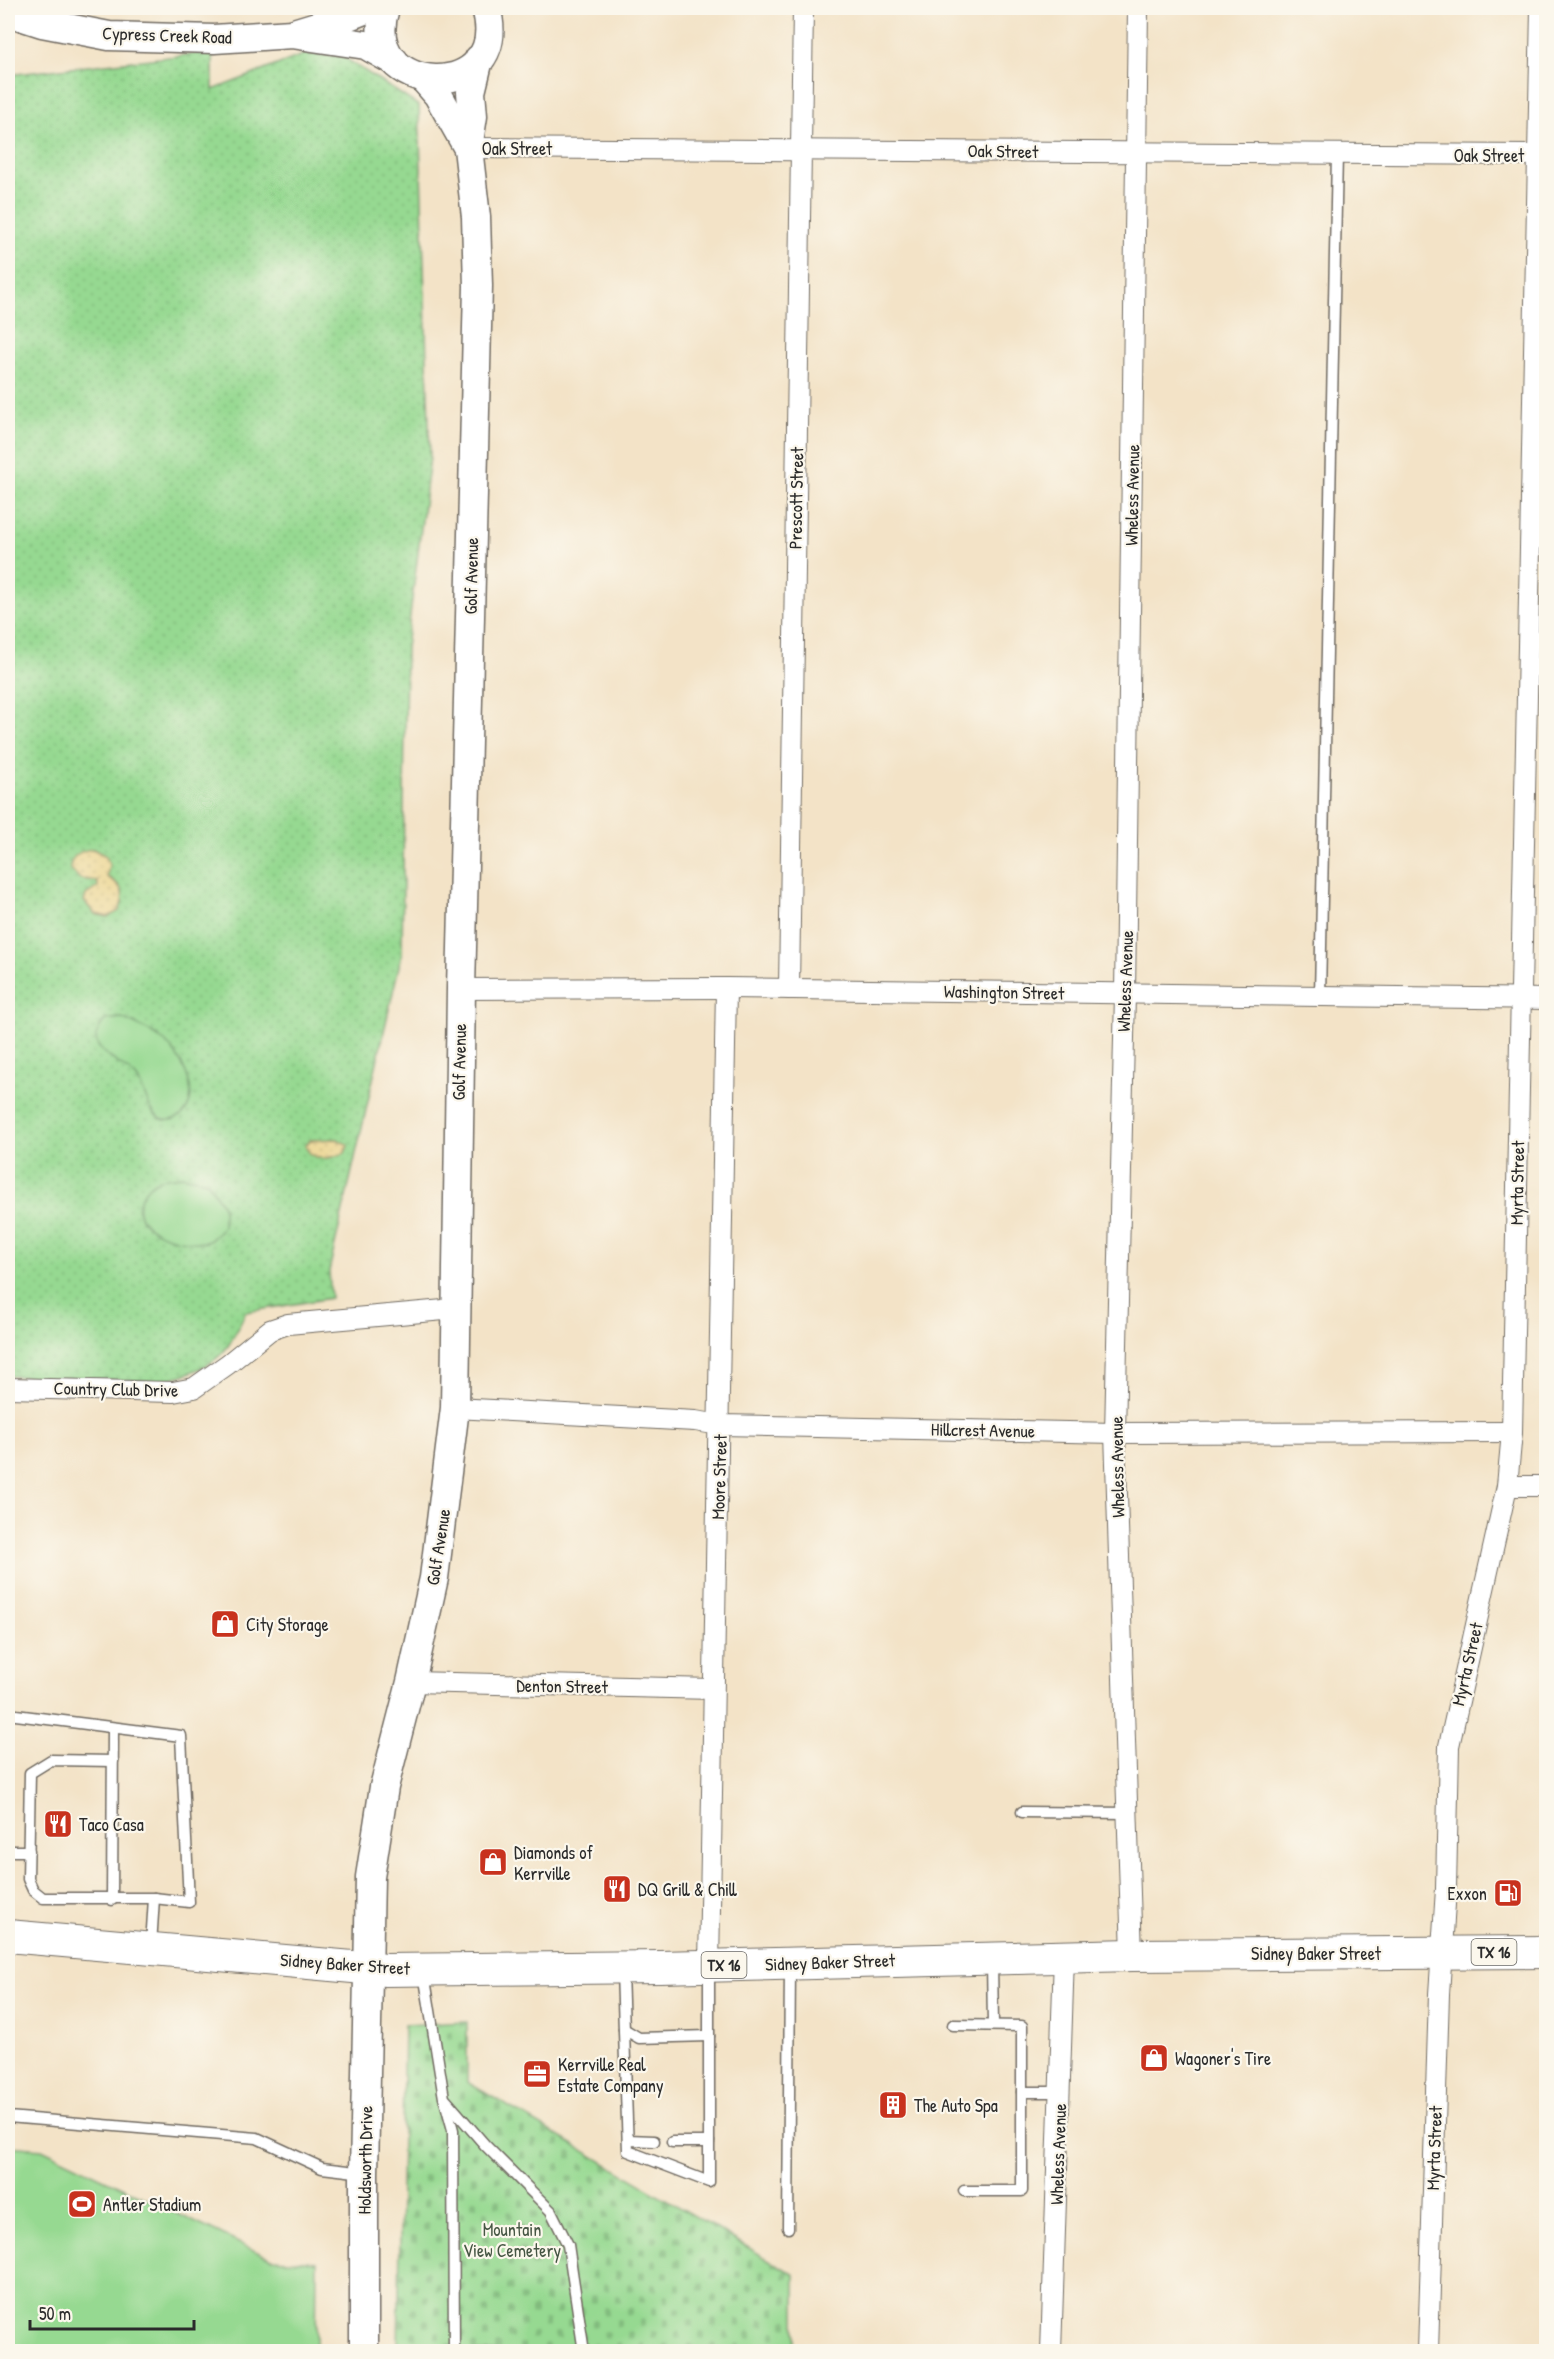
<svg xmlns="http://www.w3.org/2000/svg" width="1554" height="2359" viewBox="0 0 1554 2359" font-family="'Patrick Hand',sans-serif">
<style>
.grass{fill:url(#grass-dots);stroke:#60825e;stroke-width:1.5}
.sand{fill:url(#sand-dots);stroke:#8c8264;stroke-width:1.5}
.cemetery{fill:url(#cemetery-stones);stroke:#60825e;stroke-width:1.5}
.garden{fill:#96d991;stroke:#60825e;stroke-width:1.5}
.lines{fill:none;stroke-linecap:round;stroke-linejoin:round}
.service-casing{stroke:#716b62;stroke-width:13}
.minor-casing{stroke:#716b62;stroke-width:22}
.secondary-casing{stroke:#716b62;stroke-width:31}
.primary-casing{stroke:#716b62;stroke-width:34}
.service{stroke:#fff;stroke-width:10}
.minor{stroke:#fff;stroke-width:20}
.secondary{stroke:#fff;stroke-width:28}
.primary{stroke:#fff;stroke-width:32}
.labels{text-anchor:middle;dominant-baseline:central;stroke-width:4.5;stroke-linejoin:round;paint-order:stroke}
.shield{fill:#fbf7ec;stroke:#696865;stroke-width:1.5}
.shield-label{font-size:16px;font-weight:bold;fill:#2b2b2b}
.street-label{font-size:18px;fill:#2b2b2b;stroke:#fbf7ec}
.poi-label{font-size:18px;fill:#2b2b2b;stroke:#fbf7ec;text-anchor:start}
.park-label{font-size:18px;fill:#465644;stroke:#fbf7ec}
</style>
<defs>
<pattern id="grass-dots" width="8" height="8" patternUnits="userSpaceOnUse" patternTransform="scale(1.5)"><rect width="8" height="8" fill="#96d991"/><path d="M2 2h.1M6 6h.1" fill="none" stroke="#81ba7d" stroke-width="1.8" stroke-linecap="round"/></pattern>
<pattern id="sand-dots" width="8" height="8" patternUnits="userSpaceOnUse" patternTransform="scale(1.5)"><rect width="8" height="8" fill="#eeda9e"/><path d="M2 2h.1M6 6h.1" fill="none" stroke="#cb8" stroke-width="1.8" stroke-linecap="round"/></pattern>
<pattern id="cemetery-stones" width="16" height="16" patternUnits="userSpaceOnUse" patternTransform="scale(1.5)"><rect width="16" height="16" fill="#96d991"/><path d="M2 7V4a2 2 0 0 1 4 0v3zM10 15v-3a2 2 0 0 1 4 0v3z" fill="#81ba7d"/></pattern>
</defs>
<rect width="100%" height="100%" fill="#fbf7ec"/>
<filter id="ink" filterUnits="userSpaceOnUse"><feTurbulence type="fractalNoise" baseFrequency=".0167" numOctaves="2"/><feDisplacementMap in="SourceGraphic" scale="12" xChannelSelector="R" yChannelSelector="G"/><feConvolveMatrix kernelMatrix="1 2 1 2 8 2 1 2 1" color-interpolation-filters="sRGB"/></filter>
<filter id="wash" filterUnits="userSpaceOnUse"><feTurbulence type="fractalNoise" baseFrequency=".008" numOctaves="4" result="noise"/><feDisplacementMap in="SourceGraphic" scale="24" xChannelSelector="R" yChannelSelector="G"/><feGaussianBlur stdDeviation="1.35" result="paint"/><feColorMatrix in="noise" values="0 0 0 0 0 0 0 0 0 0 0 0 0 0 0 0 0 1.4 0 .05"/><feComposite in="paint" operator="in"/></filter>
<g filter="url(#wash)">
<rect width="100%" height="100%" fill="#f3e3c7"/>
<path class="grass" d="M213,52v38l92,-36 37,2 77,50 11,351 -24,191 -4,305 -73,318 2,27 -85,14c-6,11 -11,24 -18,34 -15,22 -47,31 -71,35l-149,-5v-1301z"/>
<g class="sand">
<path d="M93,849l13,7 3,9 -2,12c16,8 19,18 12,34l-11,6 -13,-3 -11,-13 2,-6 12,-8 -1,-6 -17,-2 -10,-11c1,-13 12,-18 23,-19z"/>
<path d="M337,1139l11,6 -3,8c-16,6 -32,10 -40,-7l5,-6z"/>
</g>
<polygon class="cemetery" points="467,2022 467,2082 795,2275 795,2351 398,2352 404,2025"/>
<g class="garden">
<path d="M122,1018c17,8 39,17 50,31 13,17 29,48 10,66 -4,3 -12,6 -17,5 -17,-4 -19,-28 -27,-40 -15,-21 -61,-28 -33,-60z"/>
<path d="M182,1176l25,5 16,25v21c-4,4 -9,11 -14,14 -6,3 -17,1 -23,0 -22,-2 -59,-19 -44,-45 4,-8 9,-13 17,-16 6,-3 16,-3 23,-4z"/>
<polygon points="8,2146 42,2149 272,2259 317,2262 316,2351 8,2351"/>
</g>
</g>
<g filter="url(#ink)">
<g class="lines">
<g class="service-casing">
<g id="service">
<polyline points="1320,996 1337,154"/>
<polyline points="8,1714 181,1736 189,1902 154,1898 43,1898 33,1890 28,1879 30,1773 51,1760 113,1761"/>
<polyline points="1022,1812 1128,1813"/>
<polyline points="8,1851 29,1851"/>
<polyline points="112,1900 113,1728"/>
<polyline points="151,1945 154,1898"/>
<polyline points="992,1962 993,2024"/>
<polyline points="622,1971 628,2151 709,2182 709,1969"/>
<polyline points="424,1973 444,2098 485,2145 551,2211 568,2245 584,2352"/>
<polyline points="953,2025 1022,2026 1022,2191 964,2191"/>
<polyline points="624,2029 639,2038 709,2036"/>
<polyline points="1022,2092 1060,2092"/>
<polyline points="445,2101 453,2130 454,2352"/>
<polyline points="8,2117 257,2138 322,2168 364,2173"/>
<polyline points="628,2140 654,2141"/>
<polyline points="672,2142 709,2142"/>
<polyline points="788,2228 790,1967"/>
</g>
</g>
<g class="minor-casing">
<g id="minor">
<polyline points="468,148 1538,155"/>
<polyline points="461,989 726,988 1546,999"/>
<polyline points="789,989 803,8"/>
<polyline points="8,1388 173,1392 194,1388 228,1364 270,1330 288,1324 455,1309"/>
<polyline points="455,1408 695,1421 721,1425 1115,1433 1512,1432"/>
<polyline points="1507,1486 1546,1486"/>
<polyline points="411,1682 713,1689"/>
<polyline points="1132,1955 1115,1433 1125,994 1138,8"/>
<path d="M709,1966c7,-326 13,-652 17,-978"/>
<polyline points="1051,2352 1064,1956"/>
<polyline points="1428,2352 1439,1994 1446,1889 1449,1746 1507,1486 1512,1432 1541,8"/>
</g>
</g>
<g class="secondary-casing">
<g id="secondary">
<path d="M385,8c-29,91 129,98 101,0"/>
<polyline points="8,12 42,23 109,36 214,39 292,34 366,45 394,61"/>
<polyline points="297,32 346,17 369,8"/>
<polyline points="424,79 438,95 468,148"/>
<polyline points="364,2352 364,2173 370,1877 384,1787 411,1682 434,1578 455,1408 461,989 478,286 476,217 468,148 473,116 471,92 479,59"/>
</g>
</g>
<g class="primary-casing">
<polyline id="primary" points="8,1936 386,1970 660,1967 1132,1955 1546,1952"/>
</g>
<use href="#service" class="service"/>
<use href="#minor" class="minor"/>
<use href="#secondary" class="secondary"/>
<use href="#primary" class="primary"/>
</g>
</g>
<defs>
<g id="shop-square" transform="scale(1.5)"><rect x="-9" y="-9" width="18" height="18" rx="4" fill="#c8321e" stroke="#fbf7ec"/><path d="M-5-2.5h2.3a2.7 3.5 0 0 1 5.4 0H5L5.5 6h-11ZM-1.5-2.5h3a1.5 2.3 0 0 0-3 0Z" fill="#fff"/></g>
<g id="restaurant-square" transform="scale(1.5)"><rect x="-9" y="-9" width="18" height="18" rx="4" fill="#c8321e" stroke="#fbf7ec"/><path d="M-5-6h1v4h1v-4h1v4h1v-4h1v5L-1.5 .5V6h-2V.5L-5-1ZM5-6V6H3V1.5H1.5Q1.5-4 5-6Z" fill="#fff"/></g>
<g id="fuel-square" transform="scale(1.5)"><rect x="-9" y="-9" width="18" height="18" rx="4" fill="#c8321e" stroke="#fbf7ec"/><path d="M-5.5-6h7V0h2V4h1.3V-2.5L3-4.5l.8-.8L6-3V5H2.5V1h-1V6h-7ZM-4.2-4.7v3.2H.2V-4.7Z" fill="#fff"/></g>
<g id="office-square" transform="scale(1.5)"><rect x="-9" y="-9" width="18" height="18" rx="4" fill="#c8321e" stroke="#fbf7ec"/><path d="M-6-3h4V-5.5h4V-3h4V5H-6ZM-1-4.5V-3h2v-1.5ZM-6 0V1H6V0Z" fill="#fff"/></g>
<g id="building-square" transform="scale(1.5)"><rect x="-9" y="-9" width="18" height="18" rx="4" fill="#c8321e" stroke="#fbf7ec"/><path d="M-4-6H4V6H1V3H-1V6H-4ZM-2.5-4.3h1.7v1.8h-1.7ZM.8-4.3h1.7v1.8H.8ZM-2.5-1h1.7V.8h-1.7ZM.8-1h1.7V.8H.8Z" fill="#fff"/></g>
<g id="stadium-square" transform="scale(1.5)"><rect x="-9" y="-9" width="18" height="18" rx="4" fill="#c8321e" stroke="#fbf7ec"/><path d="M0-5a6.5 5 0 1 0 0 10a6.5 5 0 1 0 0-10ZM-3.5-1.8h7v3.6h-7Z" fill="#fff"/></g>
</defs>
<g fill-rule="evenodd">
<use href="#shop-square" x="225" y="1624"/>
<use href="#restaurant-square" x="58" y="1824"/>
<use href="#shop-square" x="493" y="1862"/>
<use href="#restaurant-square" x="617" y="1889"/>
<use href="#fuel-square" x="1508" y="1893"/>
<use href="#shop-square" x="1154" y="2058"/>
<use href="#office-square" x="537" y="2074"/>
<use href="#building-square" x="893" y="2105"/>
<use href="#stadium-square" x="82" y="2204"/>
</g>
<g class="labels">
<g class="shield">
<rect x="1471.5" y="1939" width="45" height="26" rx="4.5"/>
<rect x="701.5" y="1952" width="45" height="26" rx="4.5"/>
</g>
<g class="shield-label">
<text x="1494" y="1952">TX 16</text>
<text x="724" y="1965">TX 16</text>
</g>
<g class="street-label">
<text transform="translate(167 35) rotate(2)">Cypress Creek Road</text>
<text x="517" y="148">Oak Street</text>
<text transform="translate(1003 151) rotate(1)">Oak Street</text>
<text x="1489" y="155">Oak Street</text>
<text transform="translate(1132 495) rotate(-89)">Wheless Avenue</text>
<text transform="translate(796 498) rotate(-89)">Prescott Street</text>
<text transform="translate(471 576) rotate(-89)">Golf Avenue</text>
<text transform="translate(1125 981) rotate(-88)">Wheless Avenue</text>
<text transform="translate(1004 992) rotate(1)">Washington Street</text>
<text transform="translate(459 1062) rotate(-89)">Golf Avenue</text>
<text transform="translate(1517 1183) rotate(-89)">Myrta Street</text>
<text transform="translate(116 1389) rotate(1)">Country Club Drive</text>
<text transform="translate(983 1430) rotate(1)">Hillcrest Avenue</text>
<text transform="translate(1117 1467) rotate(-91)">Wheless Avenue</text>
<text transform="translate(719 1477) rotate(-88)">Moore Street</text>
<text transform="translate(438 1547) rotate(-81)">Golf Avenue</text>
<text transform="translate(1467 1664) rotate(-77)">Myrta Street</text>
<text transform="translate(562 1686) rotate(1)">Denton Street</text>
<text x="1316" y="1953">Sidney Baker Street</text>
<text transform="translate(830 1962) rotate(-2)">Sidney Baker Street</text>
<text transform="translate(345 1964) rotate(4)">Sidney Baker Street</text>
<text transform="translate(1434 2148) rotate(-88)">Myrta Street</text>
<text transform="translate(1058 2154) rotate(-88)">Wheless Avenue</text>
<text transform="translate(365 2160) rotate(-89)">Holdsworth Drive</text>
</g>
<g class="poi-label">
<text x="246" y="1624">City Storage</text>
<text x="79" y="1824">Taco Casa</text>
<text x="514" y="1852">Diamonds of<tspan x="514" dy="21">Kerrville</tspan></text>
<text x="638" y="1889">DQ Grill &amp; Chill</text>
<text x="1487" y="1893" text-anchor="end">Exxon</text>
<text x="1175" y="2058">Wagoner's Tire</text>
<text x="558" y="2064">Kerrville Real<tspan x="558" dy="21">Estate Company</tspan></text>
<text x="914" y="2105">The Auto Spa</text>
<text x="103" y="2204">Antler Stadium</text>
</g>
<g class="park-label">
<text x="512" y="2229">Mountain<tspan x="512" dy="21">View Cemetery</tspan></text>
</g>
</g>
<rect width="1554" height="2359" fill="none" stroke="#fbf7ec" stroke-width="30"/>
<path d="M30 2320v9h164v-9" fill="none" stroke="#2b2b2b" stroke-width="3"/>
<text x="39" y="2320" font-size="18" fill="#2b2b2b" stroke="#fbf7ec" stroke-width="4.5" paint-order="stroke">50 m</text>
</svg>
